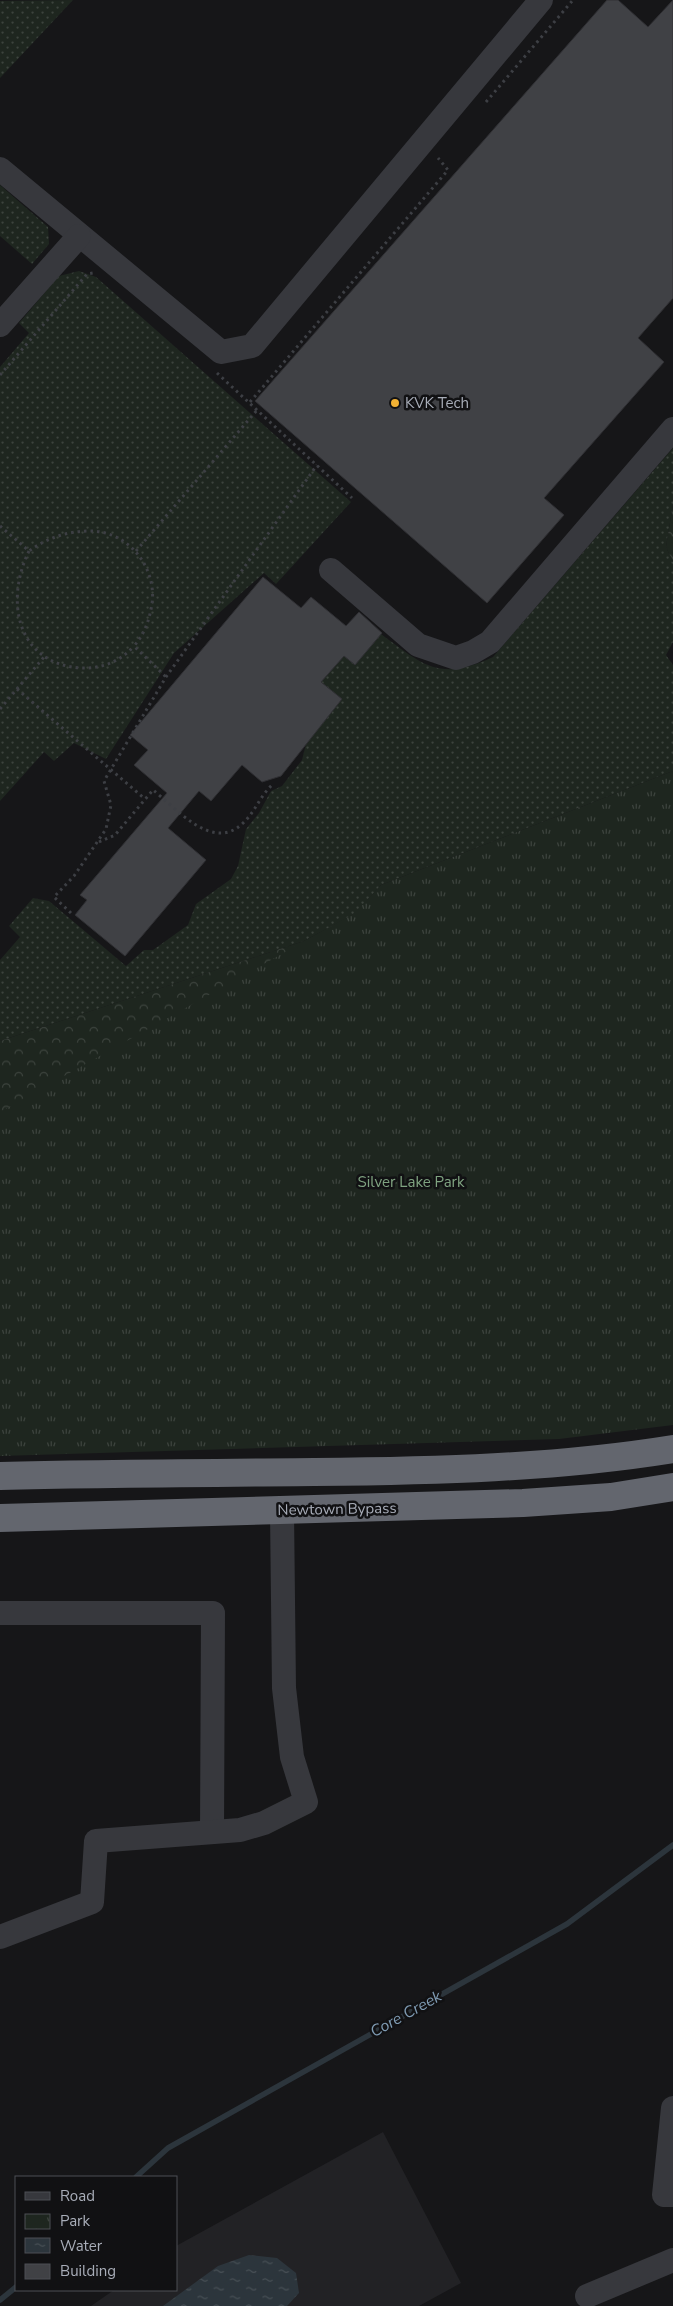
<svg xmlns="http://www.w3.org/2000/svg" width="673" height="2306" viewBox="0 0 673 2306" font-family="'Nunito Sans',sans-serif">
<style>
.built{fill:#222225}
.grass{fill:url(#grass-dots)}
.forest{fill:url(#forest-crowns)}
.park{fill:url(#park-tufts)}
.water{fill:url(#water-ripples)}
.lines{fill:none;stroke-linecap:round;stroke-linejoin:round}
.stream{stroke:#2c353c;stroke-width:5.5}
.building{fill:#404145;stroke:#303034}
.path{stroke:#3d3f44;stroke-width:3;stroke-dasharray:2.5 4;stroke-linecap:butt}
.minor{stroke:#37383d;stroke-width:24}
.highway{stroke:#63666e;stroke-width:28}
.poi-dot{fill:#f2b134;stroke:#111113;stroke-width:2}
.labels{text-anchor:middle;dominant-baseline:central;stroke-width:5;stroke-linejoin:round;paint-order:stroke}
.poi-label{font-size:15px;fill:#a8adb8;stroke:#111113;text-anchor:start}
.park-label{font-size:15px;fill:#7fa381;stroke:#111113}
.street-label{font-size:15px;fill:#a8adb8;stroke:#111113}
.water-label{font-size:16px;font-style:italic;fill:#7f9bb3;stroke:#111113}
</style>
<defs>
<pattern id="grass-dots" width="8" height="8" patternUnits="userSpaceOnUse" patternTransform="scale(1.25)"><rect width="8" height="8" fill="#1e261f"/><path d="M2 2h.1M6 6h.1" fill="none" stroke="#3c433d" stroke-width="1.8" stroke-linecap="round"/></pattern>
<pattern id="forest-crowns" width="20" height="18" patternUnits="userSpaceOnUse" patternTransform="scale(1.25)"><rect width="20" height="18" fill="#1e261f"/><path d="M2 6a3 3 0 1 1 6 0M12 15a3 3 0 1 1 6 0" fill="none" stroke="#3c433d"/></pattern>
<pattern id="park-tufts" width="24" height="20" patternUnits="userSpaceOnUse" patternTransform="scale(1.25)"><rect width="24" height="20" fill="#1e261f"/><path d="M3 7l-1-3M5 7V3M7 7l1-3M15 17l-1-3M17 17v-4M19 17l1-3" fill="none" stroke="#3c433d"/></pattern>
<pattern id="water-ripples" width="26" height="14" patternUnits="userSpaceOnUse" patternTransform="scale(1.25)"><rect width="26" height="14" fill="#2c353c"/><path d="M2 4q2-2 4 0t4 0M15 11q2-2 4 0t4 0" fill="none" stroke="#485056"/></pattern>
</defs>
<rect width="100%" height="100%" fill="#161618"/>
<polygon class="built" points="383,2132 461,2283 419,2306 91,2306 114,2290 176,2290 176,2246"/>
<g class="grass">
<polygon points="73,0 0,78 0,1"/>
<polygon points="0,185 48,227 49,244 32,264 0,236"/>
<polygon points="79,271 96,277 351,502 276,584 264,573 174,653 106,759 74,743 54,761 44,752 0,801 0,367 29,333 19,323 59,276"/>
<path d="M673,448v56l-7,43 7,15v80l-7,13 7,10v106l-292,114 -25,28 -52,28 -304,100v-81l20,-23 -11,-11 24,-28 16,3 77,65 18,-16h9l35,-25 8,-21 35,-25 7,-13 8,-37 13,-16 12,-22 11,-5 20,-26 5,-20 35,-41 -21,-17 23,-26 11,9 26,-31c43,32 59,48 112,23z"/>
</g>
<g class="forest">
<polygon points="673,504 673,562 666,547"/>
<polygon points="356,913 0,1158 0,1041 304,941"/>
</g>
<polygon class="park" points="673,771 673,1425 559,1439 0,1456 0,1112 355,913 381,885"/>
<polygon class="water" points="249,2255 277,2258 296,2273 299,2293 287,2306 163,2306 218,2266"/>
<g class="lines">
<g class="stream">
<polyline points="136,2177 168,2148 567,1924 673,1845"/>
<polyline points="0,2300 16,2287"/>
</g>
</g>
<g class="building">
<polygon points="607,0 618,0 648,27 673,0 673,298 638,338 664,362 544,498 564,515 487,603 255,401"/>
<polygon points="263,577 301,608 311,597 346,626 359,612 382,633 355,665 344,656 321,682 342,699 281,776 262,782 242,765 211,801 199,791 168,828 206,860 125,956 75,915 87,900 80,895 167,793 134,765 148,750 130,735"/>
</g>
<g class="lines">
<g class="path">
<polyline points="486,102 573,0"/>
<polyline points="217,373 352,498"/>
<polyline points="0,375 87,274 93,273"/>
<polyline points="250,402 448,170 438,158"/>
<path d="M0,526l29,25c18,-13 39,-20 61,-20 39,0 67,37 62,73 -3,17 -7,29 -18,42l32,31"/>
<path d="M29,551c-24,49 -13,112 51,117 21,1 40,-6 54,-22"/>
<polyline points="136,551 258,409"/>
<polyline points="17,689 145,799"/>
<polyline points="0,709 44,657"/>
<path d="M99,842l16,-7 38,-45c23,18 60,63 90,33 13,-12 16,-26 30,-39"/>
<polyline points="71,913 54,897 74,876 106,829 111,805 104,781 166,677 317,465"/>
</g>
<g class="minor">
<polyline points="0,169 221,352 252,346 541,0"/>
<polyline points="0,325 79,236"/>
<polyline points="331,570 418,645 456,658 473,652 490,642 673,429"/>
<polyline points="0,1613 213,1613 212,1832"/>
<polyline points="0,1937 92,1902 96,1841 240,1830 264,1823 306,1802 292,1757 284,1688 282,1511"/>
<polyline points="673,2108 664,2195 673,2195"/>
<polyline points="587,2296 673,2260"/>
</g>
<g class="highway">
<path d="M0,1476c105,-3 210,-3 314,-4 120,-1 241,-4 359,-23"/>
<polyline points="0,1518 523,1503 611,1497 673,1487"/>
</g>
</g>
<circle class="poi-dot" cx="395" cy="403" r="5"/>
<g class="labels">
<g class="poi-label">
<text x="405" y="403">KVK Tech</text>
</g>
<g class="park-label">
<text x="411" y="1182">Silver Lake Park</text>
</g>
<g class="street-label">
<text transform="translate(337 1509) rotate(-1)">Newtown Bypass</text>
</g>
<g class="water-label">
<text transform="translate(406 2014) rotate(-29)">Core Creek</text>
</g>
</g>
<rect x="15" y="2176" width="162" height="115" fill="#111113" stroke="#4d4f55"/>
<rect x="25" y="2192" width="25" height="8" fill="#37383d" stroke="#4d4f55"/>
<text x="60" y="2201" font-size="15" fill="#a8adb8">Road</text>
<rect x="25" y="2214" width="25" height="15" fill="url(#park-tufts)" stroke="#4d4f55"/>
<text x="60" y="2226" font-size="15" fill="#a8adb8">Park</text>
<rect x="25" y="2238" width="25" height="15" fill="url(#water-ripples)" stroke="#4d4f55"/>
<text x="60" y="2251" font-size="15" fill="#a8adb8">Water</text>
<rect x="25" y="2264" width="25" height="15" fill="#404145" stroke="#4d4f55"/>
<text x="60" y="2276" font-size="15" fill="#a8adb8">Building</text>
</svg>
